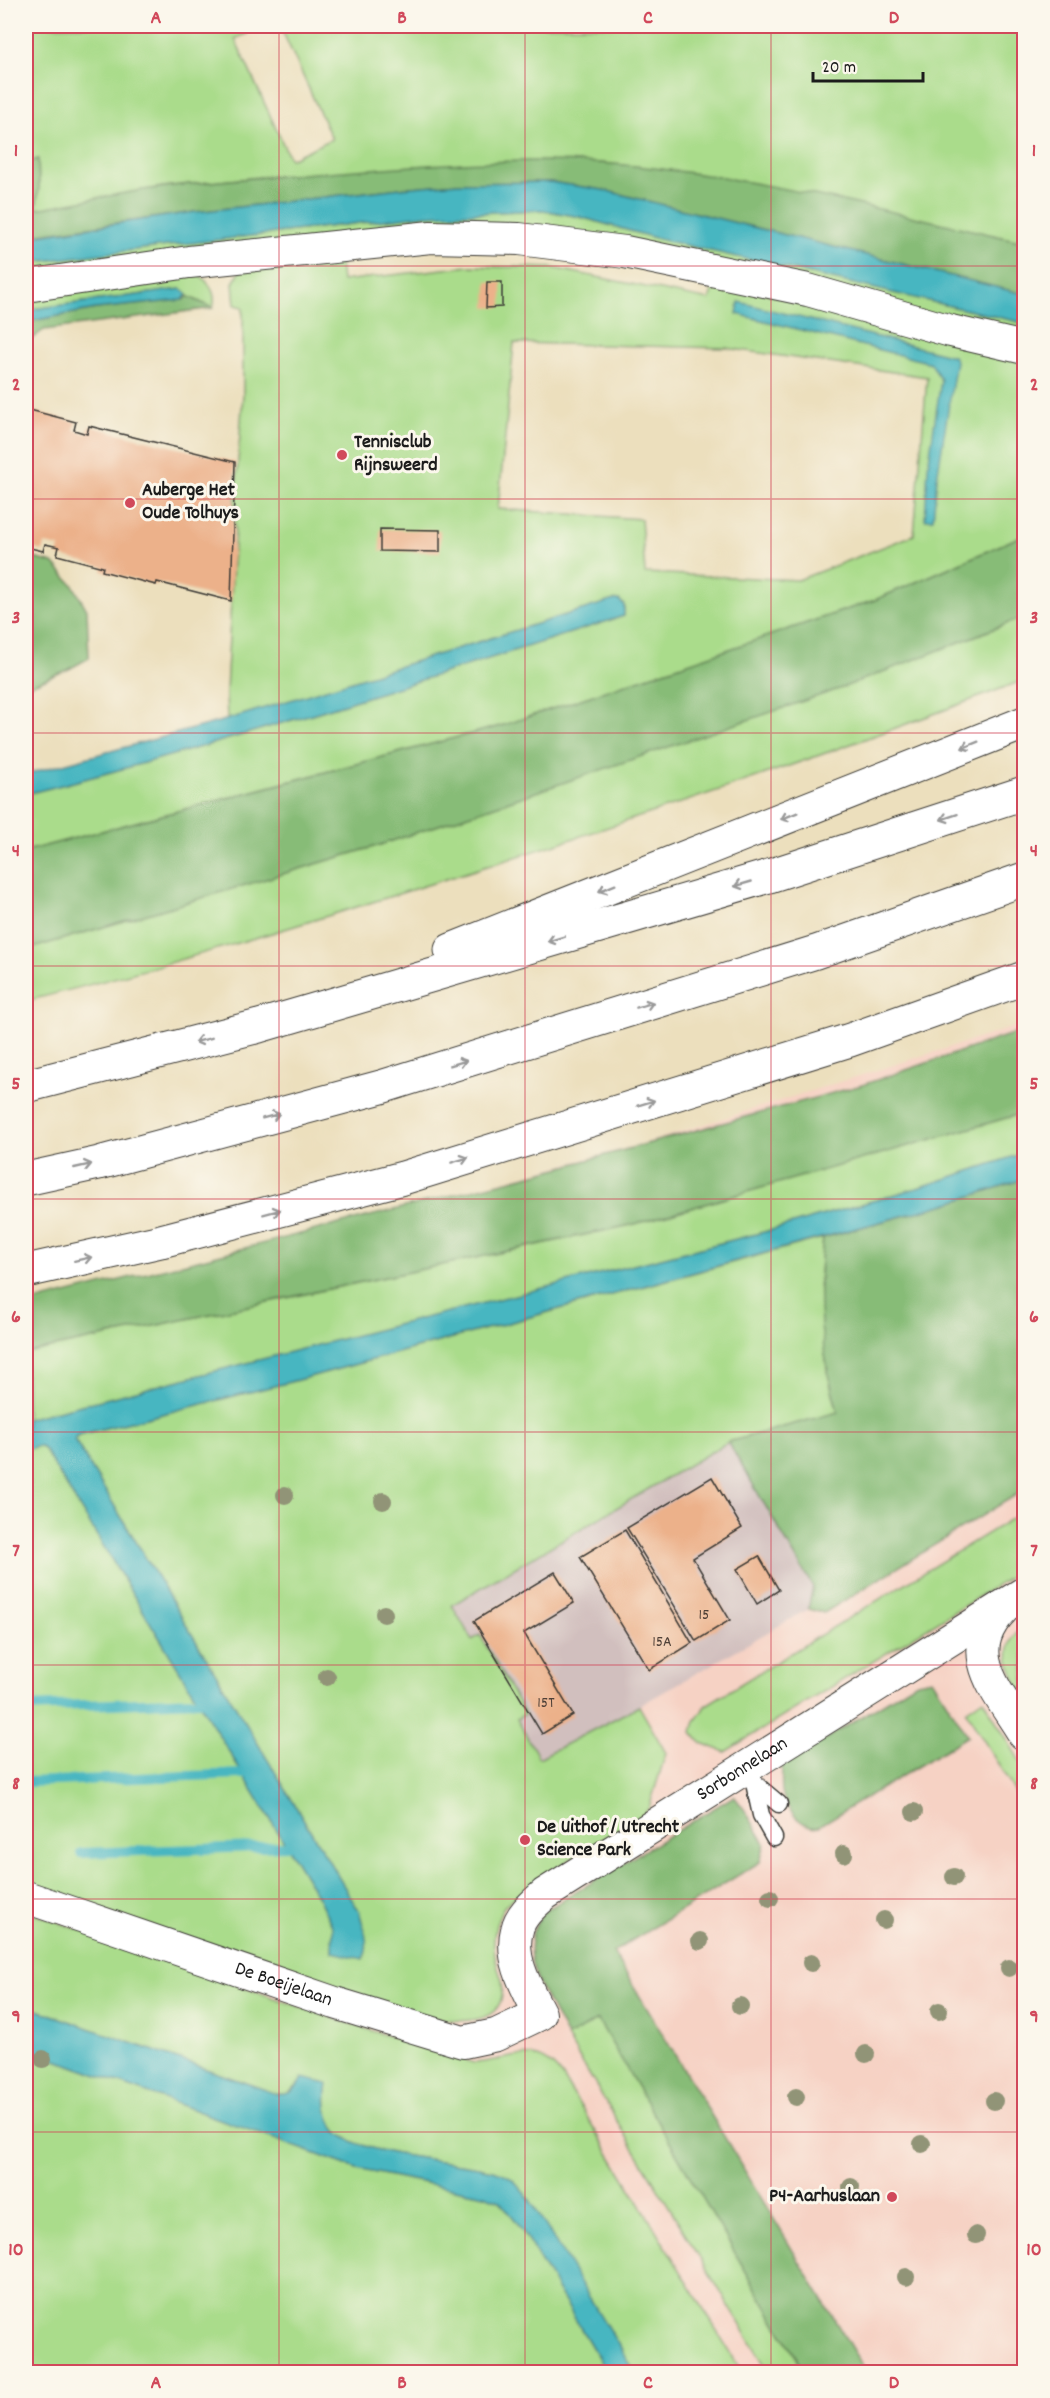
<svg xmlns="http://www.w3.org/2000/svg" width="1050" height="2398" viewBox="0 0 1050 2398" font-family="Dekko,sans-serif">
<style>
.built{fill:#f6d2c4}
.industrial{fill:#d1bfbe}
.green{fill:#aadc8b;stroke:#637c54;stroke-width:1.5;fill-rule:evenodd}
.forest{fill:#87bc77;stroke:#526c4a;stroke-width:1.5}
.water{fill:#47b6c1;stroke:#32696e;stroke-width:1.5}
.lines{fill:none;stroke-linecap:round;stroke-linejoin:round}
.stream{stroke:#47b6c1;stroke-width:10}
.building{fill:#ecb18a}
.lane-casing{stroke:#3b3934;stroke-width:19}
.street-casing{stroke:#3b3934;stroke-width:34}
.highway-casing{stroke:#3b3934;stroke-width:35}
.lane{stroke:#fff;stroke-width:16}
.street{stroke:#fff;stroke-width:32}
.highway{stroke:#fff;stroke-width:33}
.tree{fill:#919477}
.oneway{stroke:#999}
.grid{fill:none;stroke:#d1495b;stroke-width:1.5;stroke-opacity:0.55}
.poi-dot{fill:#d1495b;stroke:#fbf7ec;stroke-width:2}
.labels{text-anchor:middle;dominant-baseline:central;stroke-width:6;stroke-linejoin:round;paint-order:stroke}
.number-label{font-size:16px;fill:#504138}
.poi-label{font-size:20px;font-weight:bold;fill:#1c1c1c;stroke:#fbf7ec;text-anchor:start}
.street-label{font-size:20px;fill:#1c1c1c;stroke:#fbf7ec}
.neatline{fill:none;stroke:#d1495b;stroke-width:2}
.grid-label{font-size:20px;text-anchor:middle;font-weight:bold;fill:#d1495b}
</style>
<rect width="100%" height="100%" fill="#fbf7ec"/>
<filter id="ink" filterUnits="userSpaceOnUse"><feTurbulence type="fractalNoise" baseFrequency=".0167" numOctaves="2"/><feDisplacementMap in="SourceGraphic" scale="12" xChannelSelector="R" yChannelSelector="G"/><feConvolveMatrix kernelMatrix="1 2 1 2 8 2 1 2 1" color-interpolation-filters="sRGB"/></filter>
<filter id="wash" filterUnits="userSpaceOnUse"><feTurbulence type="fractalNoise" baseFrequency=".008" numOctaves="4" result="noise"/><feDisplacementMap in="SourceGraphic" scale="24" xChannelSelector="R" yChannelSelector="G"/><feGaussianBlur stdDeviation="1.35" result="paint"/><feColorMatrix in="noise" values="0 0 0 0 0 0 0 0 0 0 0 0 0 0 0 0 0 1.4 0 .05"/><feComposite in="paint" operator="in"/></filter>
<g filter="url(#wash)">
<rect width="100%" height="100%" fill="#ecdfbd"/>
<polygon class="built" points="1024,1024 1024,2372 26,2372 26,1307 642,1144"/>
<polygon class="industrial" points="728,1442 813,1587 808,1609 639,1706 540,1759 516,1719 525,1714 480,1636 472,1640 452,1605"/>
<g class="green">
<polygon points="26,26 245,26 248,33 235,39 290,159 332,139 280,26 1024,26 1024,242 788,191 675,171 599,163 269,176 162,187 35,210 39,188 38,159 26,163"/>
<polygon points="543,210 580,217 659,239 1024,323 1024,342 593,235 26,277 26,263 426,215"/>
<path d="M339,254l3,27 127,-15 84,2 156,32 6,-19 309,76v178l-149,65 -371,125 -478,126v-57c202,-50 400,-116 598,-178v-11l-5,-5h-5l-387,120 -1,-29 9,-162 -1,-14 9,-121v-87l-8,-2 -2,-22 9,-15zM514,343l212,5 201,29 -13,158 -116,45 -153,-7 -4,-54 -143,-10z"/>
<path d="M198,273c10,9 20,20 15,35l-26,-12 -6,-7 -155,21v-12z"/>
<path d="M1024,617v63c-190,73 -383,138 -578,199 -139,44 -279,87 -420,122v-51l354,-105 458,-156z"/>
<polygon points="1024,1113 1024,1153 924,1186 772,1230 26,1419 26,1353 631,1225"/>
<path d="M823,1238l-4,44 8,89 11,42 -110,29 -276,163 20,35 8,-5 45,79 -8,5 22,39 100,-52 27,47 -17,55 -10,12c-37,21 -75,41 -109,67 -9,6 -23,14 -28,23 -10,19 -10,38 -4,58 1,4 3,8 4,13 9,64 -86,33 -118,26l-358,-122v-436l13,-3 5,3 274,448 15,31 -1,24 33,4 -1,-28 -19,-40 -271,-449 4,-4 216,-54z"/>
<polygon points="1024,1511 1024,1569 725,1752 701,1743 692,1732 695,1721 706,1705"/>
<path d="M1024,1625v71c-14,-25 -27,-49 0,-71z"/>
<polygon points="983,1699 1024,1768 1024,1807 966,1711"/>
<path d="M26,1911l306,107 142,45c37,-2 64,-23 90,16l178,293h-107l-116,-186c-7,-6 -14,-13 -23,-15 -34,-10 -138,-15 -159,-40 -13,-14 -11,-31 -10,-48l-28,2 -14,10 -8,-1 -251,-88z"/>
<polygon points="598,2019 805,2372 769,2372 575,2051 567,2037"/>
<polygon points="26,2049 357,2169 485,2195 500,2201 517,2222 607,2372 26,2372"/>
</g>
<g class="forest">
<path d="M38,159l1,29 -3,21c43,-7 86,-17 129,-22 73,-9 146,-14 220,-19 71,-5 144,-10 215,-5 143,10 285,48 424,79v52l-421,-104 -53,-8 -92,1 -57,5 -214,25 -161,23v-73z"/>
<polygon points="187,296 213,308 44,330 26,343 26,322 96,309 186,299"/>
<polygon points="1024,535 1024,617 839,689 380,845 26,950 26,851 504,725 875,600"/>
<polygon points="26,556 53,563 73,585 87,610 89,658 69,669 26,687"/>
<polygon points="1024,1030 1024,1113 631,1225 26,1353 26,1304 558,1168 862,1085"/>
<path d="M1024,1179v311l-200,123 -16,-4 5,-22 -85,-145 110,-30c-18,-64 -22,-108 -15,-174l123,-34z"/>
<path d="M932,1679l36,57 -149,90c-17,4 -35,-19 -37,-35 -1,-8 0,-17 0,-25l135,-84z"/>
<path d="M734,1796l10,13 21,34 -5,19 -147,90 253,420h-61l-207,-352 -31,17c-19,-40 -59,-85 -21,-127z"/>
</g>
<g class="water">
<polygon points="550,182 603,190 1024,294 1024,323 659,239 580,217 543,210 426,215 26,263 26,237 187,213 401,188 458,183"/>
<polygon points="181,289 185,291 187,294 183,300 96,309 26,322 26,310"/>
<polygon points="739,302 953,356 956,361 937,478 933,519 925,519 928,467 941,380 931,363 737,314"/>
<path d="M614,600h5l5,5v11c-198,62 -396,128 -598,178v-20l203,-55z"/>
<path d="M1024,1153v26l-78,25 -652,177 -216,54 -4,4 285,472c4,15 12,34 4,48l-31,-7 1,-24 -15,-31 -274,-448 -5,-3 -13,3v-30l746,-189 152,-44z"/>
<path d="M26,2006l251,88c13,2 20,-5 25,-16l26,6c-3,16 -3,33 9,47 21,25 125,30 159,40 16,4 25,17 34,29l105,172h-28l-90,-150 -17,-21 -15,-6 -128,-26 -331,-120z"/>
</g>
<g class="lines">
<g class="stream">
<polyline points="26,1707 199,1701"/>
<polyline points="26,1782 243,1774"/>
<polyline points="81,1853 287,1846"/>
</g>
</g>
<g id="blocks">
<g class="building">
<polygon points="487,282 502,282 502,307 486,308"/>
<polygon points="26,409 76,422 74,430 87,434 89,426 235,462 231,601 157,582 156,585 102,571 103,567 57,555 59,547 45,544 43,551 26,547"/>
<polygon points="380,529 440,530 440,552 380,551"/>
<polygon points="712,1477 742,1528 693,1558 730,1620 696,1641 627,1528"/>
<polygon points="625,1530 692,1643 649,1670 580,1557"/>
<polygon points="759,1556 779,1590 757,1604 737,1569"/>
<polygon points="555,1572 574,1603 524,1633 573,1715 542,1734 474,1621"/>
</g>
</g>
</g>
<g filter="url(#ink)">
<use href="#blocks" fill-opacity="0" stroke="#3b3934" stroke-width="1.5"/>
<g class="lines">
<g class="lane-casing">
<g id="lane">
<polyline points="746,1768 754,1783 761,1815 774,1838"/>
<polyline points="754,1783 779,1804"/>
</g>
</g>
<g class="street-casing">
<g id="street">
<polyline points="26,286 189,262 431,237 519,239 625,252 808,290 951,331 1024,348"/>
<path d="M1003,1609c-44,45 -4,83 21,125"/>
<path id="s1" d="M26,1897l309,106 128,39 33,-7 44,-21c-12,-24 -31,-55 -23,-84 3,-15 17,-26 28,-36l479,-301"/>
</g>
</g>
<g class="highway-casing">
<g id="highway">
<polyline points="451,950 1024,723"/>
<polyline points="26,1086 259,1026 389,988 769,876 1024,793"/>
<polyline points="26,1179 99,1163 381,1087 816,952 1024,879"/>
<polyline points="26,1271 161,1241 403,1178 850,1040 1024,978"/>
</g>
</g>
<use href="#lane" class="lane"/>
<use href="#street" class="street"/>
<use href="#highway" class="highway"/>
</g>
<g class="tree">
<circle cx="285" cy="1495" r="9"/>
<circle cx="383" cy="1501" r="9"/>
<circle cx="384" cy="1614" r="9"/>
<circle cx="327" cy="1677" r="9"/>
<circle cx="914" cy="1812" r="9"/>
<circle cx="844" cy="1854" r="9"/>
<circle cx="954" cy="1877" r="9"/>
<circle cx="770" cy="1898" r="9"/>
<circle cx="884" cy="1920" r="9"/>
<circle cx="700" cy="1941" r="9"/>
<circle cx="811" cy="1963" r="9"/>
<circle cx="1009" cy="1968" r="9"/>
<circle cx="740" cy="2006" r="9"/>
<circle cx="939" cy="2011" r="9"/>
<circle cx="866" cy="2054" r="9"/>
<circle cx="43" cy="2059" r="9"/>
<circle cx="796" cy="2097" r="9"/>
<circle cx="994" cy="2101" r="9"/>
<circle cx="922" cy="2144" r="9"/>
<circle cx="851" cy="2187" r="9"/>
<circle cx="976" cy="2235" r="9"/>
<circle cx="906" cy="2277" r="9"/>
</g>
<defs><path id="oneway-shaft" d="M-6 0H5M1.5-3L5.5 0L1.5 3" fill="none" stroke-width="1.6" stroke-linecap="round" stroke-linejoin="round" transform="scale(1.5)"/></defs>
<g class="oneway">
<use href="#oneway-shaft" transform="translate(970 745) rotate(158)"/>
<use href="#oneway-shaft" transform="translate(789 816) rotate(158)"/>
<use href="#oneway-shaft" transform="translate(949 817) rotate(162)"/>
<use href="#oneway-shaft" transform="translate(743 884) rotate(164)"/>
<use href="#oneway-shaft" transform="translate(607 888) rotate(158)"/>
<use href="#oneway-shaft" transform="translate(556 939) rotate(164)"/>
<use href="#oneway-shaft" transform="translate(645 1005) rotate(-17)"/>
<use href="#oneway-shaft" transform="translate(203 1040) rotate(166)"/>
<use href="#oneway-shaft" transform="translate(458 1063) rotate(-17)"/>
<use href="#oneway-shaft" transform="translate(646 1103) rotate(-17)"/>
<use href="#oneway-shaft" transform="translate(271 1116) rotate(-15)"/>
<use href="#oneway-shaft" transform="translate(460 1160) rotate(-17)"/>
<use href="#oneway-shaft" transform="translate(83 1166) rotate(-13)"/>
<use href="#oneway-shaft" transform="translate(272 1212) rotate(-15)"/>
<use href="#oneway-shaft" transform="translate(83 1259) rotate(-12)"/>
</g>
</g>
<path class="grid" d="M279,26v2346M525,26v2346M771,26v2346M26,266h998M26,499h998M26,733h998M26,966h998M26,1199h998M26,1432h998M26,1665h998M26,1899h998M26,2132h998"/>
<g class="poi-dot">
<circle cx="342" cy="455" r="6"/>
<circle cx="130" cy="503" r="6"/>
<circle cx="525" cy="1840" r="6"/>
<circle cx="892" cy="2197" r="6"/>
</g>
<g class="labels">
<g class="number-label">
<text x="704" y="1615">15</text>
<text x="662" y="1642">15A</text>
<text x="546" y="1703">15T</text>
</g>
<g class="poi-label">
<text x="354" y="443">Tennisclub<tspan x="354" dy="23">Rijnsweerd</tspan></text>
<text x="142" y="491">Auberge Het<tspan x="142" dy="23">Oude Tolhuys</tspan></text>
<text x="537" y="1828">De Uithof / Utrecht<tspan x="537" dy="23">Science Park</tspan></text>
<text x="880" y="2197" text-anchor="end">P4-Aarhuslaan</text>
</g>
<g class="street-label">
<text stroke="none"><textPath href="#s1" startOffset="912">Sorbonnelaan</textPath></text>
<text stroke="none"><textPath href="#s1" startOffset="272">De Boeijelaan</textPath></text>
</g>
</g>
<rect width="1050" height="2398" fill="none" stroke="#fbf7ec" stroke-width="66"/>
<path d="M813 72v9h110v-9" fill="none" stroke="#1c1c1c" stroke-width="3"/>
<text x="822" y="72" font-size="18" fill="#1c1c1c" stroke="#fbf7ec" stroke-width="4.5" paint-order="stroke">20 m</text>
<rect x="33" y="33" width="984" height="2332" class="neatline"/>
<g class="grid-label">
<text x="156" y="23">A</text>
<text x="402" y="23">B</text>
<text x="648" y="23">C</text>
<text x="894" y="23">D</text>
<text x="16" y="156">1</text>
<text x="1034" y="156">1</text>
<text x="16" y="390">2</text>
<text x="1034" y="390">2</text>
<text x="16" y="623">3</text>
<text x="1034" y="623">3</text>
<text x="16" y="856">4</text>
<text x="1034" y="856">4</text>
<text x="16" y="1089">5</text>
<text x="1034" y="1089">5</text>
<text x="16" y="1322">6</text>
<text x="1034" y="1322">6</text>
<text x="16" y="1556">7</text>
<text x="1034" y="1556">7</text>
<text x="16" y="1789">8</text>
<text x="1034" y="1789">8</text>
<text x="16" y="2022">9</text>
<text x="1034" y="2022">9</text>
<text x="16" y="2255">10</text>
<text x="1034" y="2255">10</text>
<text x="156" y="2388">A</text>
<text x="402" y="2388">B</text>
<text x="648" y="2388">C</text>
<text x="894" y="2388">D</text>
</g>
</svg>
